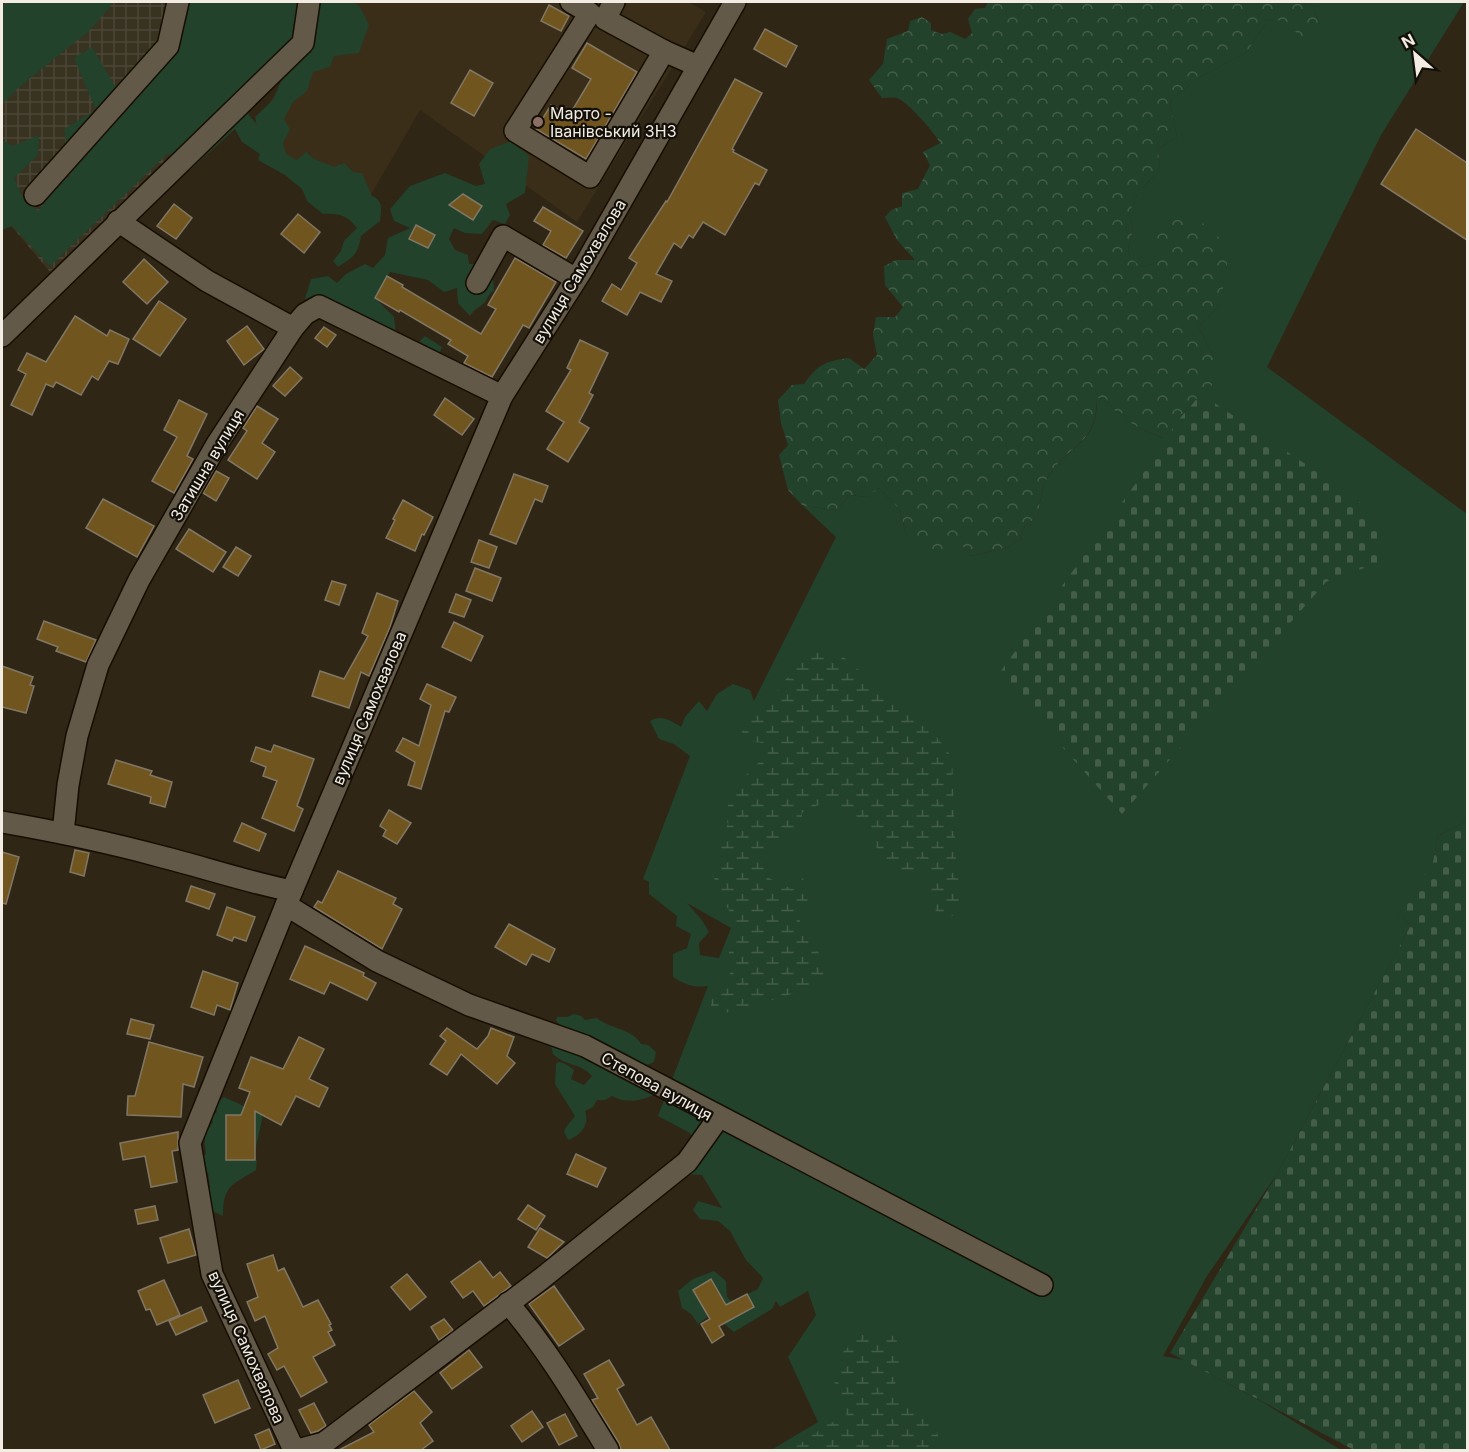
<svg xmlns="http://www.w3.org/2000/svg" width="1469" height="1452" viewBox="0 0 1469 1452" font-family="Inter,sans-serif">
<style>
.industrial{fill:url(#industrial-grid)}
.built{fill:#3a2e18}
.green{fill:#22422b;fill-rule:evenodd}
.forest{fill:url(#forest-crowns)}
.wetland{fill:url(#wetland-marsh)}
.cemetery{fill:url(#cemetery-stones)}
.building{fill:#71551f;stroke:#817765;stroke-width:1.5}
.lines{fill:none;stroke-linecap:round;stroke-linejoin:round}
.minor-casing{stroke:#170e02;stroke-width:24}
.minor{stroke:#635948;stroke-width:21}
.education-dot{fill:#8d6e63;stroke:#130f09;stroke-width:2}
.labels{text-anchor:middle;dominant-baseline:central;stroke-width:4.5;stroke-linejoin:round;paint-order:stroke}
.poi-label{font-size:16px;fill:#f2ece2;stroke:#130f09;text-anchor:start}
.street-label{font-size:16px;fill:#f2ece2;stroke:#130f09}
</style>
<defs>
<pattern id="industrial-grid" width="8" height="8" patternUnits="userSpaceOnUse" patternTransform="scale(1.5)"><rect width="8" height="8" fill="#383221"/><path d="M0 4h8M4 0v8" fill="none" stroke="#4c4636"/></pattern>
<pattern id="forest-crowns" width="20" height="18" patternUnits="userSpaceOnUse" patternTransform="scale(1.5)"><rect width="20" height="18" fill="#22422b"/><path d="M2 6a3 3 0 1 1 6 0M12 15a3 3 0 1 1 6 0" fill="none" stroke="#435d49"/></pattern>
<pattern id="wetland-marsh" width="20" height="14" patternUnits="userSpaceOnUse" patternTransform="scale(1.5)"><rect width="20" height="14" fill="#22422b"/><path d="M1 5h8M5 5V1M11 12h8M15 12V8" fill="none" stroke="#435d49"/></pattern>
<pattern id="cemetery-stones" width="16" height="16" patternUnits="userSpaceOnUse" patternTransform="scale(1.5)"><rect width="16" height="16" fill="#22422b"/><path d="M2 7V4a2 2 0 0 1 4 0v3zM10 15v-3a2 2 0 0 1 4 0v3z" fill="#435d49"/></pattern>
</defs>
<rect width="100%" height="100%" fill="#2f2616"/>
<polygon class="industrial" points="2,2 299,2 180,146 50,272 2,215"/>
<polygon class="built" points="344,2 689,2 706,12 577,222 420,110 365,205 245,135"/>
<g class="green">
<polygon points="10,2 114,2 90,30 17,89 2,104 2,6"/>
<path d="M178,2h175l7,5 9,18 -10,28 -25,3 -4,11 -17,5 -6,19 -14,11 -9,17 6,10 -7,14 3,11 11,6 9,-8c9,9 17,10 28,15l10,-4 9,9 9,1 10,23c12,5 9,14 8,25l-19,15c-3,19 -8,21 -23,31l-5,-6 8,-10 3,-10 13,-13c-10,-13 -19,-15 -34,-14l-16,-13 -5,-12 -17,-14 -27,-15 2,-6 -18,-12 -7,-13 -45,41 -12,-3 65,-68 6,16 8,10 -2,-8 18,-17 11,-26 17,-22 9,-21 -26,29 -110,103 -6,-10 -118,113 -38,-40 -10,4v-90l11,6 26,-11 -1,20 -24,23 10,22 14,11 25,-31 8,-4 -7,-47 32,-19 -22,-52 18,-11 28,48 14,-15 -4,-7 17,-17 7,5 14,-15z"/>
<path d="M1310,2h154l-83,133 -114,232 200,147v307l-29,15 -7,37 -33,40 13,12 -134,249 -70,102 -44,80 21,4 80,43 77,47h-570l47,-28 -30,-65 28,-42 -8,-24 -28,16 -4,-6 -4,8 -38,23 -11,-9 -7,-12 -18,13 -7,-10 -9,-6 -4,-17 15,-12 21,-8 12,10 1,16 5,5 26,-13 5,-11 -17,-18 -16,-29 -12,-10 -18,-2 -7,-9 5,-9 24,7 -20,-33 -18,-1 16,-17 -10,-24 -32,-17 50,-130c-14,2 -22,-1 -35,-9v-23l14,-6 4,-14 -15,-8 1,-10 -28,-22v-12l-6,-3 47,-123 -16,-12 -15,-5 -9,-18c12,-7 21,0 31,6l4,-10 14,-16 8,10 10,-17 16,-10 17,6 4,11 82,-164 -33,-31 33,4 14,-15 17,2 12,-9 21,22 6,25 57,12 9,9 36,-9 13,-8 4,-14 13,-8c2,-17 4,-35 16,-49 24,-28 43,-27 43,-70l9,1 9,12 9,3 9,11 29,13 39,-44 13,-10v-27l-16,-31 22,-21 -66,-65v24l-12,3 -12,-8 -2,-11 5,-18 -4,-17 10,-22 21,-21 -2,-21 19,-12 -7,-35 26,-23 51,-27 21,-33 52,6zM687,903l44,25 -12,30 -19,-3 -1,-12 10,-11 -7,-12z"/>
<path d="M511,141l18,15 -4,37 -19,11 4,11 -5,9 -12,-4 -11,14 -17,-1 -11,-5 -5,11 6,11 13,5 1,9h7l17,14 1,12c-5,4 -6,7 -9,12 -4,5 -10,6 -15,14l-12,-13 -1,-15 -13,4 -16,-12 -38,-8 -15,26 19,19 3,25 16,6 12,-12 17,11 -7,16 -130,-64 6,-20 17,-3 9,7 9,-9 19,-10 8,4 12,-13 3,-17 22,-10 -16,-7 -4,-12 20,-23 35,-13 31,13 9,-2 -6,-20 11,-15z"/>
<path d="M574,1014l7,2 4,4 12,-2c12,11 35,10 44,26l7,1 8,7 -2,10 -9,4 11,28c-16,7 -29,10 -44,2l-7,4h-8l-4,7 -8,4c5,13 -4,25 -17,29l-4,-8 2,-5 9,-11 -20,-32 1,-20 2,-2c7,1 11,4 16,8l-3,9 13,6 8,-9c-11,-13 -27,-10 -39,-22l-2,-8 2,-9 56,12v-4c-12,-2 -20,-2 -26,-13 -16,2 -17,2 -27,-12l1,-3h10z"/>
<path d="M224,1097l39,18 -10,45h4l-1,10c-24,15 -33,15 -33,46l-11,-5 -5,-14 3,-10 -2,-14 -9,-12 7,-7 -2,-19 9,-13 -2,-5 6,-5 -2,-8z"/>
</g>
<path class="forest" d="M988,2h322l10,23 -19,13 -14,-16 -19,-3 -21,33 -51,27 -26,23 7,35 -19,12 2,21 -21,21 -10,22 4,17 -5,18 2,10 12,9 12,-3v-24l15,-29 21,1 40,35 -10,58 -22,21 16,31v27c-20,15 -36,34 -47,56l-34,-15 -9,-11 -9,-3 -9,-12 -9,-1c-1,43 -19,42 -43,70 -12,14 -14,32 -16,49l-13,8 -4,14 -13,8 -36,9 -9,-9 -22,12 -35,-24 -6,-25 -21,-22 -12,9 -17,-2 -14,15 -33,-4 -15,-16 -9,-35 9,-10 -7,-22 -3,-23 14,-15 12,-1c14,-20 22,-23 45,-26l15,11 13,-14 -4,-20 3,-18h19l8,-10 -18,-22 -1,-19 12,-6h19l-18,-20 -12,-23 6,-7 11,-4v-13l16,-4 12,-24 -7,-13 17,-9c-5,-10 -33,-42 -43,-45 -4,-1 -11,0 -15,0l-13,-18 14,-16 4,-25 21,-8 2,-10 12,-4 9,6v7l11,4 8,-2 15,7 7,-6 -4,-14 7,-10 10,-1z"/>
<g class="wetland">
<path d="M835,650l24,20 26,30 11,4 40,32 16,21 4,104 6,49 -20,12 -14,-26 8,-16 -8,-17 -9,-5 -3,14 -13,2 -13,-2 -15,-27 3,-13 -23,-14 -5,-7 -10,-1 -9,-11 -29,14v10l-19,22 -17,10 3,23 23,11 11,-11 6,14 -3,16 -7,3c2,26 8,30 26,48l-2,17 -22,15 -60,19 -30,5v-15c23,-13 19,-21 18,-44 -1,-8 7,-24 8,-33l-9,-14 -15,-33 8,-21v-16l7,-15 -3,-10 8,-22 12,-16 23,-23 -3,-10 -20,-2 -3,-9 9,-13 9,-6 12,-18 8,-6 5,-9 9,-8 9,-17z"/>
<polygon points="863,1332 895,1336 901,1353 894,1390 929,1413 943,1448 949,1450 794,1450 794,1448 828,1424 847,1417 841,1391 834,1382 842,1353"/>
</g>
<g class="cemetery">
<polygon points="1201,394 1356,498 1375,520 1383,544 1378,563 1326,582 1122,814 998,675 1167,440 1175,424"/>
<polygon points="1467,821 1467,1450 1354,1450 1170,1353 1277,1174 1411,925 1398,913 1433,862 1438,836"/>
</g>
<g class="building">
<polygon points="549,5 569,16 561,31 541,21"/>
<polygon points="765,29 797,46 786,67 754,49"/>
<polygon points="587,43 637,72 586,159 536,129 551,105 569,116 591,79 572,68"/>
<polygon points="470,70 493,83 474,116 451,103"/>
<polygon points="735,79 762,93 732,149 734,150 733,152 767,170 759,185 755,183 725,235 703,222 693,238 689,235 681,248 674,243 656,274 672,281 661,302 640,292 627,315 602,301 612,284 621,290 637,263 629,258 666,201 667,202"/>
<polygon points="1416,129 1467,163 1467,240 1381,184"/>
<polygon points="463,194 482,206 473,220 449,205"/>
<polygon points="174,204 192,218 176,239 157,226"/>
<polygon points="543,207 583,231 566,258 543,245 551,231 534,221"/>
<polygon points="298,214 320,232 304,253 281,234"/>
<polygon points="416,225 435,235 428,248 409,239"/>
<polygon points="515,258 556,282 529,328 523,325 492,377 464,363 468,356 448,344 451,340 400,310 399,312 375,298 387,276 403,285 402,287 481,334 496,309 488,305"/>
<polygon points="144,259 168,282 147,304 123,282"/>
<polygon points="159,301 186,319 160,356 133,339"/>
<polygon points="75,316 107,336 110,330 129,339 118,364 109,361 98,380 92,376 81,395 56,382 53,387 46,384 32,415 11,405 26,374 18,370 27,353 46,362"/>
<polygon points="247,326 264,349 244,365 227,341"/>
<polygon points="324,327 336,335 327,347 315,338"/>
<polygon points="580,340 608,353 589,393 593,395 579,422 589,428 568,462 547,449 564,422 546,411 571,370 567,368"/>
<polygon points="290,367 302,378 285,396 273,386"/>
<polygon points="445,398 474,419 462,435 434,415"/>
<polygon points="179,400 207,414 187,456 193,459 174,493 152,481 177,437 164,430"/>
<polygon points="257,406 278,419 262,443 275,452 257,479 228,460 247,431 243,428"/>
<polygon points="216,471 229,478 216,501 203,493"/>
<polygon points="514,474 548,486 542,502 535,499 516,544 490,534"/>
<polygon points="103,499 154,526 137,557 86,528"/>
<polygon points="403,500 433,517 424,535 422,534 415,551 386,538 395,520 393,519"/>
<polygon points="189,529 226,552 213,572 176,549"/>
<polygon points="479,540 497,547 489,568 471,562"/>
<polygon points="236,547 251,556 238,576 223,567"/>
<polygon points="475,568 501,578 492,601 466,591"/>
<polygon points="332,581 346,585 339,605 325,600"/>
<polygon points="377,593 398,601 390,627 369,676 361,672 349,708 312,696 320,671 344,679 368,636 362,633"/>
<polygon points="456,594 471,600 464,617 449,612"/>
<polygon points="44,621 96,640 86,662 56,651 58,647 37,639"/>
<polygon points="454,622 483,636 471,661 442,647"/>
<polygon points="2,666 33,677 30,685 34,686 26,713 2,707"/>
<polygon points="427,684 456,697 449,712 445,711 421,789 408,785 415,762 396,751 403,738 419,746 431,705 420,699"/>
<polygon points="274,745 314,759 297,806 303,809 294,831 262,818 277,781 263,776 266,767 251,761 256,747 271,752"/>
<polygon points="116,760 152,771 150,775 172,782 165,807 150,803 151,797 108,784"/>
<polygon points="389,810 411,823 397,844 383,836 386,830 380,826"/>
<polygon points="242,823 266,834 259,851 234,841"/>
<polygon points="75,850 89,853 84,876 70,872"/>
<polygon points="2,852 19,857 6,904 2,903"/>
<polygon points="338,871 396,898 393,904 402,909 382,949 314,907 318,901 322,903"/>
<polygon points="191,886 215,894 209,909 186,901"/>
<polygon points="227,907 255,917 246,941 234,937 232,941 217,935"/>
<polygon points="509,924 555,949 549,962 532,954 526,965 495,947"/>
<polygon points="305,946 364,973 363,976 376,983 367,1000 330,982 324,994 290,979"/>
<polygon points="203,971 238,983 230,1010 217,1005 214,1015 191,1007"/>
<polygon points="131,1019 154,1025 150,1039 127,1034"/>
<polygon points="447,1028 477,1049 488,1036 491,1028 514,1037 507,1056 515,1063 497,1084 461,1054 447,1075 430,1064 446,1041 440,1036"/>
<polygon points="299,1037 324,1049 309,1079 328,1088 319,1107 296,1096 281,1125 255,1111 255,1160 226,1160 226,1115 241,1115 250,1092 239,1088 251,1057 283,1069"/>
<polygon points="149,1042 203,1057 194,1087 183,1084 181,1117 127,1115 128,1096 135,1096"/>
<polygon points="178,1132 178,1150 172,1151 177,1182 151,1187 145,1156 123,1160 120,1143"/>
<polygon points="576,1154 606,1168 597,1187 567,1174"/>
<polygon points="528,1205 545,1216 536,1230 518,1219"/>
<polygon points="155,1206 158,1220 138,1224 135,1210"/>
<polygon points="540,1228 564,1242 547,1258 528,1247"/>
<polygon points="189,1229 196,1255 168,1263 160,1238"/>
<polygon points="273,1255 278,1271 284,1268 303,1307 318,1300 331,1324 329,1325 332,1330 328,1332 335,1345 313,1357 327,1382 301,1397 284,1366 277,1370 268,1354 278,1348 265,1316 255,1321 247,1302 258,1297 247,1264"/>
<polygon points="480,1261 493,1278 500,1272 511,1286 484,1306 473,1291 463,1298 451,1282"/>
<polygon points="407,1274 426,1297 410,1310 391,1287"/>
<polygon points="711,1279 726,1305 747,1294 754,1307 719,1326 724,1335 712,1343 701,1324 710,1319 693,1290"/>
<polygon points="164,1280 180,1315 157,1325 150,1309 146,1310 138,1291"/>
<polygon points="554,1286 584,1329 559,1346 529,1304"/>
<polygon points="201,1307 207,1321 176,1335 169,1321"/>
<polygon points="444,1319 453,1330 439,1340 431,1327"/>
<polygon points="469,1350 482,1367 452,1389 440,1373"/>
<polygon points="609,1360 624,1385 617,1389 637,1425 651,1417 670,1450 621,1450 619,1443 592,1400 598,1398 584,1374"/>
<polygon points="238,1380 250,1408 215,1423 203,1395"/>
<polygon points="414,1391 432,1412 420,1423 433,1441 421,1450 339,1450 374,1432 369,1425"/>
<polygon points="314,1403 326,1426 318,1431 311,1433 299,1410"/>
<polygon points="532,1411 543,1427 522,1442 511,1426"/>
<polygon points="565,1414 577,1436 559,1445 547,1423"/>
<polygon points="269,1429 275,1444 261,1450 255,1435"/>
</g>
<g class="lines">
<g class="minor-casing">
<g id="minor">
<polyline points="571,2 590,13 515,131 590,177 664,51 605,19 614,2"/>
<polyline points="664,51 698,66"/>
<polyline points="35,195 168,46 178,2"/>
<polyline points="118,221 207,281 293,328"/>
<polyline points="477,283 503,236 576,279"/>
<polyline points="2,336 303,43 309,2"/>
<path d="M2,822c52,9 105,20 157,34 44,11 88,26 133,35"/>
<polyline points="63,833 68,785 77,736 98,665 139,580 217,444 293,328 305,314 319,306 502,396"/>
<polyline points="286,905 377,961 469,1005 585,1046 1042,1285"/>
<path d="M508,1303c40,47 68,95 100,147"/>
<polyline points="294,1450 212,1274 190,1143 286,905 502,396 582,270 735,2"/>
<polyline points="298,1450 324,1443 541,1279 687,1162 719,1117"/>
</g>
</g>
<use href="#minor" class="minor"/>
</g>
<circle class="education-dot" cx="538" cy="122" r="6"/>
<g class="labels">
<g class="poi-label">
<text x="550" y="113">Марто -<tspan x="550" dy="18">Іванівський ЗНЗ</tspan></text>
</g>
<g class="street-label">
<text transform="translate(579 271) rotate(-59)">вулиця Самохвалова</text>
<text transform="translate(207 465) rotate(-59)">Затишна вулиця</text>
<text transform="translate(369 708) rotate(-67)">вулиця Самохвалова</text>
<text transform="translate(657 1086) rotate(29)">Степова вулиця</text>
<text transform="translate(247 1347) rotate(66)">вулиця Самохвалова</text>
</g>
</g>
<rect width="1469" height="1452" fill="none" stroke="#f2ece2" stroke-width="6"/>
<g transform="translate(1415 54) rotate(332)" stroke="#130f09" stroke-width="4.5" paint-order="stroke">
<path d="M0-4.5L10 22L0 15L-10 22Z" fill="#f2ece2"/>
<text y="-9" font-size="16" font-weight="bold" text-anchor="middle" fill="#f2ece2">N</text>
</g>
</svg>
